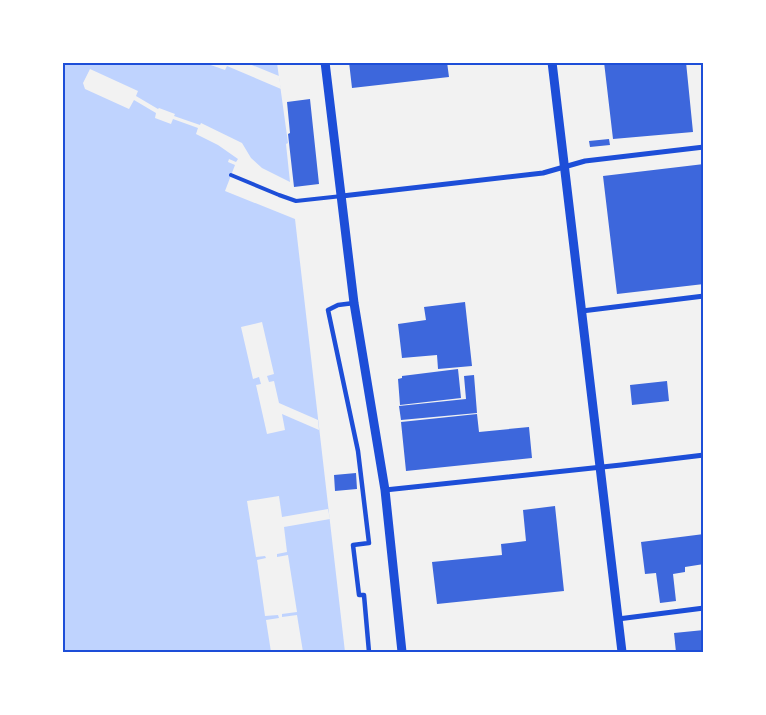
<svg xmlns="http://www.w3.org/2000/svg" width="766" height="715" viewBox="0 0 766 715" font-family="Roboto,sans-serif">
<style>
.water{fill:#bfd3fe}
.pier{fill:#f2f2f2}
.building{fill:#3d67dc}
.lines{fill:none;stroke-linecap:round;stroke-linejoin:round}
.service{stroke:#1d4ed8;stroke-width:4}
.pedestrian{stroke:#1d4ed8;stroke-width:4.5}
.minor{stroke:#1d4ed8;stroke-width:5}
.tertiary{stroke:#1d4ed8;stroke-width:9}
.neatline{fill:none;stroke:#1d4ed8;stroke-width:2}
</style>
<rect width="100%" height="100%" fill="#f2f2f2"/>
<path class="water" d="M 62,63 L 277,63 L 288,143 L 286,144 L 290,182 L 262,168 L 251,158 L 242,143 L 201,123 L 200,125 L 174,116 L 175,114 L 159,108 L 158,109 L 136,96 L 138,91 L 90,69 L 83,83 L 85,89 L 129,109 L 134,100 L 156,113 L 155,118 L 171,124 L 173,119 L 198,128 L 196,134 L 218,145 L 238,159 L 236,162 L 229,159 L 228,162 L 235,165 L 225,191 L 295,219 L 345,652 L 63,652 Z"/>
<path class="pier" d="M 205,63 L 247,63 L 279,76 L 281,89 L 227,66 L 225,70 Z
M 262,322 L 274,374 L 267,376 L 269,382 L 274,381 L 279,403 L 318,420 L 319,430 L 282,414 L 285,430 L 267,434 L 256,385 L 261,384 L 259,377 L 253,379 L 241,327 Z
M 279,496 L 282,517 L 328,509 L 330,519 L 284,527 L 287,552 L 277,554 L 277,557 L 288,555 L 297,612 L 282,614 L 282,617 L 297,615 L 303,652 L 271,652 L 266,620 L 279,618 L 278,615 L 265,616 L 257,560 L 266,558 L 265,556 L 256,557 L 247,501 Z"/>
<path class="building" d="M 349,62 L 447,62 L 449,77 L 352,88 Z
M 604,62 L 686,62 L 693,132 L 613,139 Z
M 310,99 L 319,184 L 294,187 L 288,134 L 290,133 L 287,102 Z
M 609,139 L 610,145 L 590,147 L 589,141 Z
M 704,164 L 704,284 L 617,294 L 603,176 Z
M 465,302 L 472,366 L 438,369 L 437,355 L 402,358 L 398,324 L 426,320 L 424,307 Z
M 458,369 L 461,398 L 400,405 L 398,379 L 402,378 L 402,376 Z
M 474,375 L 477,413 L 401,420 L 399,406 L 466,399 L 464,376 Z
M 667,381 L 669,401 L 632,405 L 630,385 Z
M 477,414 L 479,432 L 529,427 L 532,458 L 406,471 L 401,422 Z
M 356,473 L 357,489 L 335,491 L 334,475 Z
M 555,506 L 564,591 L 437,604 L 432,562 L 502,555 L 501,544 L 526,541 L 523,510 Z
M 704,534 L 704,564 L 685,567 L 685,572 L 673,574 L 676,601 L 660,603 L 656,573 L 645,574 L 641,542 Z
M 704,630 L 704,652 L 676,652 L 674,633 Z"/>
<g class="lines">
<path class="service" d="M 231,175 L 279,195 L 296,201 L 342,196"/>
<path class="pedestrian" d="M 354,303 L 338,305 L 328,310 L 358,451 L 369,543 L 353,545 L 359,595 L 364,595 L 369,652"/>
<path class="minor" d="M 342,196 L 543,173 L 585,161 L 704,147
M 582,311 L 704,296
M 385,490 L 621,465 L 704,455
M 618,619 L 704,608"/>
<path class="tertiary" d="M 325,62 L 354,303 L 385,490 L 402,652
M 552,62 L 622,652"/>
</g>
<rect width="766" height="715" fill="none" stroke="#ffffff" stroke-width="128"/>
<rect x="64" y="64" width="638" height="587" class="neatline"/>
</svg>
